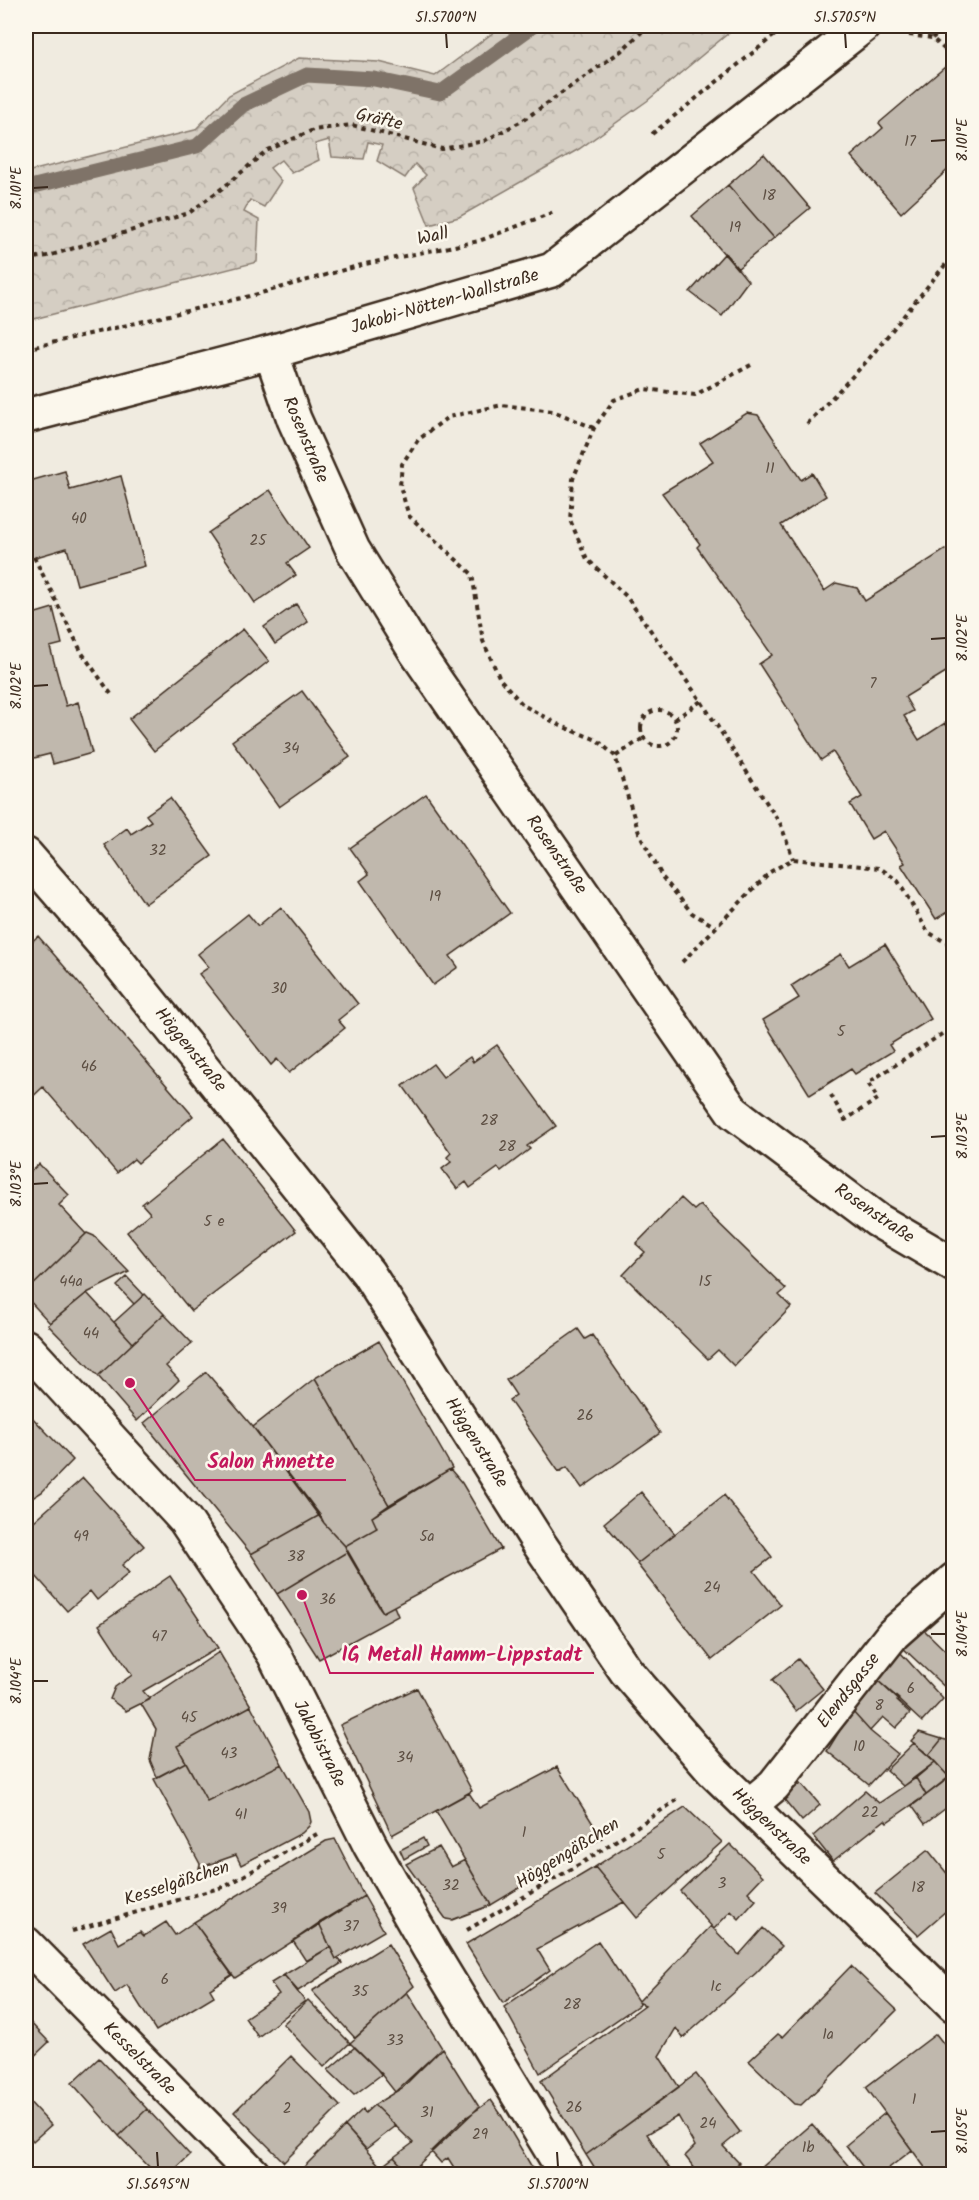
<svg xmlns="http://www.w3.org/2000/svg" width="979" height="2200" viewBox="0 0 979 2200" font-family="Kalam,sans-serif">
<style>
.forest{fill:url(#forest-crowns);stroke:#887c70;stroke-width:1.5}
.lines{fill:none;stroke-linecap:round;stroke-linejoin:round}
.stream{stroke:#7f7367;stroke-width:15}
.building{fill:#c0b8ad;stroke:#3b2a1e;stroke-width:1.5}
.street-casing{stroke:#3b2a1e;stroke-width:38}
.path{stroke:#3b2a1e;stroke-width:4;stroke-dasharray:4.5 4.5;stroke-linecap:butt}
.street{stroke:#fbf7ec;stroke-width:33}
.ticks{fill:none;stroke:#3b2a1e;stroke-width:2}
.labels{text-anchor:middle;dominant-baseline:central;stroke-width:5;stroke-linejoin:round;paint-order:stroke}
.number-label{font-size:15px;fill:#5c4e42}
.street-label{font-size:18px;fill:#3b2a1e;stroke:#fbf7ec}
.leader{fill:none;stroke:#c2185b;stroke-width:2}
.callout-dot{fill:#c2185b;stroke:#fbf7ec;stroke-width:2}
.callout-label{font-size:20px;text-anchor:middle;font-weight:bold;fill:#c2185b;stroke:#fbf7ec;stroke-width:5;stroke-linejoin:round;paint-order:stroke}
.neatline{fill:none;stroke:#3b2a1e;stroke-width:2}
.ticks-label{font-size:15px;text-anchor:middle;fill:#3b2a1e}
</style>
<defs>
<pattern id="forest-crowns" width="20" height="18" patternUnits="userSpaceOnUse" patternTransform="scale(1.5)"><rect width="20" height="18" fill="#d5cec3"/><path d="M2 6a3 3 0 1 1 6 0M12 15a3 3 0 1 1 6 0" fill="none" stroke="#b8b1a7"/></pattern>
</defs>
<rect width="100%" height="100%" fill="#f0ebe0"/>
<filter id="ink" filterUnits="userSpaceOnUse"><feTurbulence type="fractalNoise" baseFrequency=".0167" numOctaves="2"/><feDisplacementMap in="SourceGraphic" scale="12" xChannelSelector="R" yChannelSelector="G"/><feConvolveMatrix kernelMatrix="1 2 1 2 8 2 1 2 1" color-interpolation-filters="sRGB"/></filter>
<g filter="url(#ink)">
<path class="forest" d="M 502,26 L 737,26 L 647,101 L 579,149 L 459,217 L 429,225 L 414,188 L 426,175 L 415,164 L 405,178 L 377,161 L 382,145 L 368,142 L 364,159 L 332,157 L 329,140 L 315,144 L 319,160 L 292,173 L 281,160 L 270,168 L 281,181 L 264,207 L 250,200 L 244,212 L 259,220 L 257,262 L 26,321 L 26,172 L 195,130 L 229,95 L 299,58 L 379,62 L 435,76 Z"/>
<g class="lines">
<path class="stream" d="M 26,188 L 197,146 L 243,105 L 307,75 L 374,79 L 440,93 L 533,26"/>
</g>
<path class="building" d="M 937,26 L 954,26 L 954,44 L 942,31 Z
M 945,67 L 954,77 L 954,164 L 901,213 L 851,156 L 883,128 L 879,123 Z
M 764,154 L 810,208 L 774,238 L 728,185 Z
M 728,185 L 774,238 L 737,269 L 692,216 Z
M 725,253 L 748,281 L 722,316 L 690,292 Z
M 747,413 L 758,415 L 801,480 L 812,473 L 826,496 L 781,525 L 824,591 L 836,583 L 857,588 L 865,601 L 954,544 L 954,667 L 905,697 L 913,711 L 904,716 L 919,740 L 945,723 L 954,736 L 954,908 L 936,919 L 901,865 L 905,863 L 884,831 L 871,839 L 850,804 L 862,797 L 833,752 L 821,760 L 759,664 L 772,655 L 697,547 L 700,544 L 662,493 L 713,461 L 700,443 Z
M 65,471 L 70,490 L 121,476 L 145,566 L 77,585 L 67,548 L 26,560 L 26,482 Z
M 270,490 L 309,548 L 287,563 L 296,575 L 255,603 L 208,533 Z
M 296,604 L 308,622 L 275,644 L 264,627 Z
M 53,608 L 62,644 L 50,647 L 66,706 L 78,702 L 92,753 L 53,764 L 50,754 L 30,759 L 26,742 L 26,616 Z
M 243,629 L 269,661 L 154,751 L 129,719 Z
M 302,691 L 350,757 L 279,807 L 232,741 Z
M 426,794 L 510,913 L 450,956 L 458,967 L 433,985 L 360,881 L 369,874 L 350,848 Z
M 170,798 L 212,856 L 145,904 L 104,845 L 127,828 L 131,834 L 151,821 L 146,815 Z
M 281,907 L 358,1004 L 338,1020 L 345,1028 L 289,1073 L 277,1059 L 271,1065 L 199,974 L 209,967 L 198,954 L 248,914 L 258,926 Z
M 38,936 L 193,1116 L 138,1163 L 134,1159 L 117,1173 L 43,1087 L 27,1102 L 26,1100 L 26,947 Z
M 885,944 L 931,1019 L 889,1045 L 893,1051 L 855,1074 L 851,1069 L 810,1095 L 763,1020 L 799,998 L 791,986 L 841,954 L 849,966 Z
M 497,1045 L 556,1126 L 527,1146 L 530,1149 L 501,1171 L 498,1168 L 470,1188 L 466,1182 L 457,1189 L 442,1169 L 451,1162 L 447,1157 L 451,1153 L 403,1086 L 433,1064 L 443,1077 L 461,1063 L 470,1057 L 473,1062 Z
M 223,1139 L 296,1231 L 191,1311 L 127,1232 L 150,1213 L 142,1204 Z
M 39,1164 L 69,1195 L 59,1205 L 86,1234 L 26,1292 L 26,1169 L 29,1173 Z
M 681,1198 L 694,1210 L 700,1205 L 786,1289 L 779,1295 L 791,1307 L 734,1366 L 718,1350 L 708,1359 L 623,1275 L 645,1252 L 636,1244 Z
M 87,1233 L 94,1236 L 129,1272 L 87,1293 L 50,1323 L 26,1297 L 26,1292 Z
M 127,1277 L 144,1295 L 134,1304 L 117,1286 Z
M 87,1293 L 133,1343 L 98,1376 L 48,1325 Z
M 145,1294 L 164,1314 L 133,1343 L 114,1322 Z
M 164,1314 L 192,1343 L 166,1366 L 179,1380 L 137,1421 L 98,1376 Z
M 578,1329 L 585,1339 L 592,1335 L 660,1433 L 582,1488 L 567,1467 L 559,1472 L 509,1400 L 516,1395 L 506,1380 Z
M 379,1341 L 452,1468 L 389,1505 L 315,1378 Z
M 206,1372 L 253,1427 L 320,1515 L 251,1554 L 144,1423 Z
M 315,1378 L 389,1505 L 372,1517 L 377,1528 L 345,1546 L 324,1523 L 253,1427 Z
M 27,1412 L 73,1460 L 42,1492 L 26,1502 Z
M 450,1469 L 462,1483 L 501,1549 L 383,1612 L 345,1546 L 377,1528 L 372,1517 Z
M 83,1478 L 144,1546 L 122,1565 L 129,1573 L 97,1600 L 90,1591 L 67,1611 L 35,1575 L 26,1583 L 26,1528 Z
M 641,1492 L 675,1534 L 638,1563 L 604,1523 Z
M 724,1495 L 772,1557 L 754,1571 L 781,1605 L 712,1660 L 637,1564 Z
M 320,1515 L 324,1523 L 345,1546 L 347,1552 L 277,1594 L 251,1554 Z
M 347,1552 L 380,1608 L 383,1612 L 394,1606 L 398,1616 L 319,1659 L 277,1594 Z
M 170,1576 L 218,1648 L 143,1691 L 150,1699 L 126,1711 L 110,1699 L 115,1687 L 132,1675 L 99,1625 Z
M 922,1628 L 954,1659 L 954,1688 L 950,1692 L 903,1648 Z
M 219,1652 L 251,1706 L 177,1746 L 186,1762 L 157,1777 L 150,1760 L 156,1729 L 141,1704 Z
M 900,1652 L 943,1699 L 922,1722 L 877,1680 Z
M 798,1659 L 823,1689 L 796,1711 L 772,1680 Z
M 876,1679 L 899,1699 L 897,1701 L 910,1713 L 896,1728 L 883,1717 L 870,1731 L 852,1711 Z
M 417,1688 L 472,1791 L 392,1835 L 340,1725 Z
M 251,1706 L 282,1764 L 207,1801 L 177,1746 Z
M 852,1711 L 870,1731 L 898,1754 L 869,1785 L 827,1751 Z
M 919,1732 L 942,1739 L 929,1755 L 911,1741 Z
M 942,1739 L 954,1742 L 954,1774 L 949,1777 L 929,1755 Z
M 914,1743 L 935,1762 L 903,1786 L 886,1770 Z
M 186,1762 L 207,1801 L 282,1764 L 309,1812 L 311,1822 L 309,1826 L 302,1833 L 241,1865 L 236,1855 L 199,1868 L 200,1864 L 154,1779 Z
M 935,1762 L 949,1777 L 926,1795 L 916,1778 Z
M 557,1767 L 602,1838 L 491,1905 L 436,1811 L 469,1793 L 479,1808 Z
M 916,1778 L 926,1795 L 887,1822 L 885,1820 L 833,1861 L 813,1836 L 865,1791 L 879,1803 Z
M 949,1778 L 954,1784 L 954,1802 L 925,1824 L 912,1806 Z
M 801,1783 L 820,1805 L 802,1821 L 783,1798 Z
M 685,1807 L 722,1842 L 637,1918 L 595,1867 Z
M 423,1838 L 427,1846 L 404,1859 L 400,1850 Z
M 335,1839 L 364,1896 L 235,1978 L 194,1922 L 326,1841 Z
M 730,1844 L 763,1876 L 748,1892 L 756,1900 L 739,1919 L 731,1911 L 714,1929 L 680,1891 Z
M 439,1847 L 451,1867 L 465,1860 L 491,1905 L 452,1920 L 446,1919 L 406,1864 Z
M 928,1850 L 954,1882 L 954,1904 L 918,1935 L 875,1893 Z
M 595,1867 L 624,1902 L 537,1949 L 550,1970 L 503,2003 L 466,1944 Z
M 364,1896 L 384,1931 L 336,1959 L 319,1923 Z
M 166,1922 L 175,1935 L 194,1922 L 232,1975 L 210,1989 L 214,1996 L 156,2031 L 127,1985 L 115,1993 L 83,1944 L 111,1928 L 119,1944 L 140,1932 L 144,1936 Z
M 319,1923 L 330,1947 L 306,1961 L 293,1941 Z
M 711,1926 L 739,1955 L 763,1928 L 782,1946 L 756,1973 L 683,2038 L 676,2028 L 659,2056 L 679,2087 L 586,2155 L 541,2081 L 645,2005 L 638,2002 Z
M 598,1941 L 640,2004 L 540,2073 L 504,2007 Z
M 388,1944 L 414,1986 L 355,2038 L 312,1991 Z
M 330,1947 L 336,1959 L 338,1958 L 342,1963 L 298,1991 L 284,1975 Z
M 851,1966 L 897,2010 L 825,2082 L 801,2105 L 794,2104 L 749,2061 L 778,2034 L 782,2037 Z
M 284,1975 L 305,2001 L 258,2037 L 245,2018 L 279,1994 L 271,1983 Z
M 407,1992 L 442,2048 L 395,2092 L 377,2069 L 350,2043 Z
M 308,2000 L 350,2043 L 324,2067 L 283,2024 Z
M 26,2018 L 49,2042 L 26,2064 Z
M 936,2034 L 954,2057 L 954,2174 L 935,2174 L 932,2170 L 929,2173 L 866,2087 Z
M 355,2047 L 382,2074 L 354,2095 L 328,2070 Z
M 442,2048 L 479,2107 L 409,2174 L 394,2157 L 413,2143 L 374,2105 L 402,2088 Z
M 291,2056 L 340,2106 L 284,2162 L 234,2112 Z
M 99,2058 L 147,2109 L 119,2136 L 72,2083 Z
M 696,2074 L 740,2132 L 723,2146 L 739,2163 L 727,2174 L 699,2174 L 685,2156 L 695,2146 L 678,2116 L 647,2134 L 673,2174 L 598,2174 L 586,2155 Z
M 26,2098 L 51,2125 L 33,2141 L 26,2133 Z
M 491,2100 L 500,2113 L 536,2174 L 458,2174 L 448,2158 L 441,2163 L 434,2155 L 431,2151 L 464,2119 Z
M 374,2105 L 396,2126 L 366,2149 L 345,2126 L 363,2109 L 365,2113 Z
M 147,2109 L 190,2155 L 170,2174 L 156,2174 L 119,2136 Z
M 885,2113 L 912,2150 L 881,2174 L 868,2174 L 846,2145 Z
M 812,2124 L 853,2171 L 848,2174 L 754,2174 Z
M 345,2126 L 381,2167 L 394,2157 L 409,2174 L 297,2174 Z"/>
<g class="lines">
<defs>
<path id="street" d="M 271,352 L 294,419 L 353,550 L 416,652 L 733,1112 L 877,1220 L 954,1265
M 26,416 L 271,352 L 552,270 L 863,26
M 26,855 L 107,948 L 368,1273 L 540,1545 L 626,1671 L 713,1771 L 954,2005
M 26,1347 L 185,1520 L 274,1654 L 370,1845 L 430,1950 L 566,2174
M 749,1806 L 774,1785 L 893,1634 L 954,1580
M 26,1944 L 253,2174"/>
</defs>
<use href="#street" class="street-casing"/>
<path class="path" d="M 909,35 L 932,38 L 954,58
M 932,38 L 942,31
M 652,134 L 786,26
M 26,241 L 37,257
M 26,259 L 48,256 L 189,213 L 229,183 L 266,151 L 313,130 L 352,125 L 442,149 L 484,141 L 522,121 L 621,51 L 648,26
M 26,349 L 254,295 L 365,264 L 479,241 L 554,212
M 751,365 L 695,395 L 644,389 L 614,400 L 594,428 L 573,479 L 570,520 L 587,559 L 626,596 L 701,701 L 781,825 L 793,859
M 807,424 L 867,361 L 954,254
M 594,428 L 553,411 L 502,405 L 448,417 L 418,440 L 402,464 L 400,486 L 409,516 L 472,574 L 483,641 L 500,679 L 523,705 L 561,726 L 597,740 L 615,756 L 639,833 L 663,878 L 692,913 L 716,927
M 34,557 L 82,653 L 111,694
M641 728a18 18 0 1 1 36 0a18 18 0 1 1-36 0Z
M 675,719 L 701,701
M 616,756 L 642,739
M 682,962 L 770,872 L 793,859 L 880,868 L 898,881 L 928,932 L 954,947
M 831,1095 L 845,1120 L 878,1099 L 868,1083 L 948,1030 L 954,1014
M 467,1930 L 585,1861 L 680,1798
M 72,1931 L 226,1886 L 317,1834"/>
<use href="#street" class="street"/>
</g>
</g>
<path class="ticks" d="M 446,33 L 447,48M 845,33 L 846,48M 931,141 L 946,140M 33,188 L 48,187M 931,639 L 946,638M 33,686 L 48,685M 931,1137 L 946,1136M 33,1184 L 48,1183M 931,1634 L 946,1634M 33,1681 L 48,1681M 931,2132 L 946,2131M 157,2152 L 158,2167M 557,2152 L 558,2167"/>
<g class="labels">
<g class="number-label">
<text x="910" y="142">17</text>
<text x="769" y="196">18</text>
<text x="735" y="228">19</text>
<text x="770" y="469">11</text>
<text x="79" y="519">40</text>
<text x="258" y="541">25</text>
<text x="873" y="684">7</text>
<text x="291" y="749">34</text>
<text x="158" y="851">32</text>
<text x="435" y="897">19</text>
<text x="279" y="989">30</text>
<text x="841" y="1032">5</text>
<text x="89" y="1067">46</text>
<text x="489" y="1121">28</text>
<text x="507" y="1147">28</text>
<text x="214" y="1222">5 e</text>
<text x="71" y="1282">44a</text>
<text x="705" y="1282">15</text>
<text x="91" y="1334">44</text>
<text x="585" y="1416">26</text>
<text x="81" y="1537">49</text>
<text x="427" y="1537">5a</text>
<text x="296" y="1557">38</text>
<text x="712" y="1588">24</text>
<text x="328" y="1600">36</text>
<text x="159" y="1637">47</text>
<text x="911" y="1689">6</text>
<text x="879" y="1706">8</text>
<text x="189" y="1718">45</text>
<text x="859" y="1747">10</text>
<text x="229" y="1754">43</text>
<text x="405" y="1758">34</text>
<text x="870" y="1813">22</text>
<text x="241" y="1815">41</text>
<text x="524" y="1833">1</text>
<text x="661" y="1855">5</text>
<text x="722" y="1884">3</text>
<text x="451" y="1886">32</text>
<text x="918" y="1888">18</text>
<text x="279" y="1909">39</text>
<text x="351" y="1927">37</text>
<text x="165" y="1980">6</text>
<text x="716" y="1987">1c</text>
<text x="360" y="1992">35</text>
<text x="572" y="2005">28</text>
<text x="828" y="2035">1a</text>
<text x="395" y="2041">33</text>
<text x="914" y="2100">1</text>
<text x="574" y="2108">26</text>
<text x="287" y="2109">2</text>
<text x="427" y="2113">31</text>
<text x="708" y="2124">24</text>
<text x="480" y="2135">29</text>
<text x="808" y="2148">1b</text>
</g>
<g class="street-label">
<text transform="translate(379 120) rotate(13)">Gräfte</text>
<text transform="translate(433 237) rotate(-12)">Wall</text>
<text transform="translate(445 302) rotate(-16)">Jakobi-Nötten-Wallstraße</text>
<text transform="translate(305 440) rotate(67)">Rosenstraße</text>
<text transform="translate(556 855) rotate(55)">Rosenstraße</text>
<text transform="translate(190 1050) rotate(51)">Höggenstraße</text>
<text transform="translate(874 1214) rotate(34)">Rosenstraße</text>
<text transform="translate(476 1443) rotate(58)">Höggenstraße</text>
<text transform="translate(849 1691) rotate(-52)">Elendsgasse</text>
<text transform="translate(319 1744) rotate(63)">Jakobistraße</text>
<text transform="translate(771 1827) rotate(44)">Höggenstraße</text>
<text transform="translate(568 1854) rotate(-32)">Höggengäßchen</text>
<text transform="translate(177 1884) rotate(-18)">Kesselgäßchen</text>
<text transform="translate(139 2059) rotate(45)">Kesselstraße</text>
</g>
</g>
<path class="leader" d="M130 1383L195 1480H346M302 1595L330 1673H594"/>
<g class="callout-dot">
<circle cx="130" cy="1383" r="6"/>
<circle cx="302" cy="1595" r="6"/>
</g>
<g class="callout-label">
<text x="271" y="1468">Salon Annette</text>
<text x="462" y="1661">IG Metall Hamm-Lippstadt</text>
</g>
<rect width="979" height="2200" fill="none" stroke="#fbf7ec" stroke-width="66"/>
<rect x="33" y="33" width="913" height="2134" class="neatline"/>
<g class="ticks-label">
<text x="446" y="22">51.5700°N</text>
<text x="845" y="22">51.5705°N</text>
<text transform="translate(962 140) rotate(-90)" y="5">8.101°E</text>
<text transform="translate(16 188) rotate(-90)" y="5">8.101°E</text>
<text transform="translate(962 638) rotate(-90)" y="5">8.102°E</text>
<text transform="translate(16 686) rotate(-90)" y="5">8.102°E</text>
<text transform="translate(962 1136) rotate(-90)" y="5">8.103°E</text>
<text transform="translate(16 1184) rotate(-90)" y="5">8.103°E</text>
<text transform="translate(962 1634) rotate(-90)" y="5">8.104°E</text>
<text transform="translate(16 1681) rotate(-90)" y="5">8.104°E</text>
<text transform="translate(962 2131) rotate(-90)" y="5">8.105°E</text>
<text x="158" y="2189">51.5695°N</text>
<text x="558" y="2189">51.5700°N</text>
</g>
</svg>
